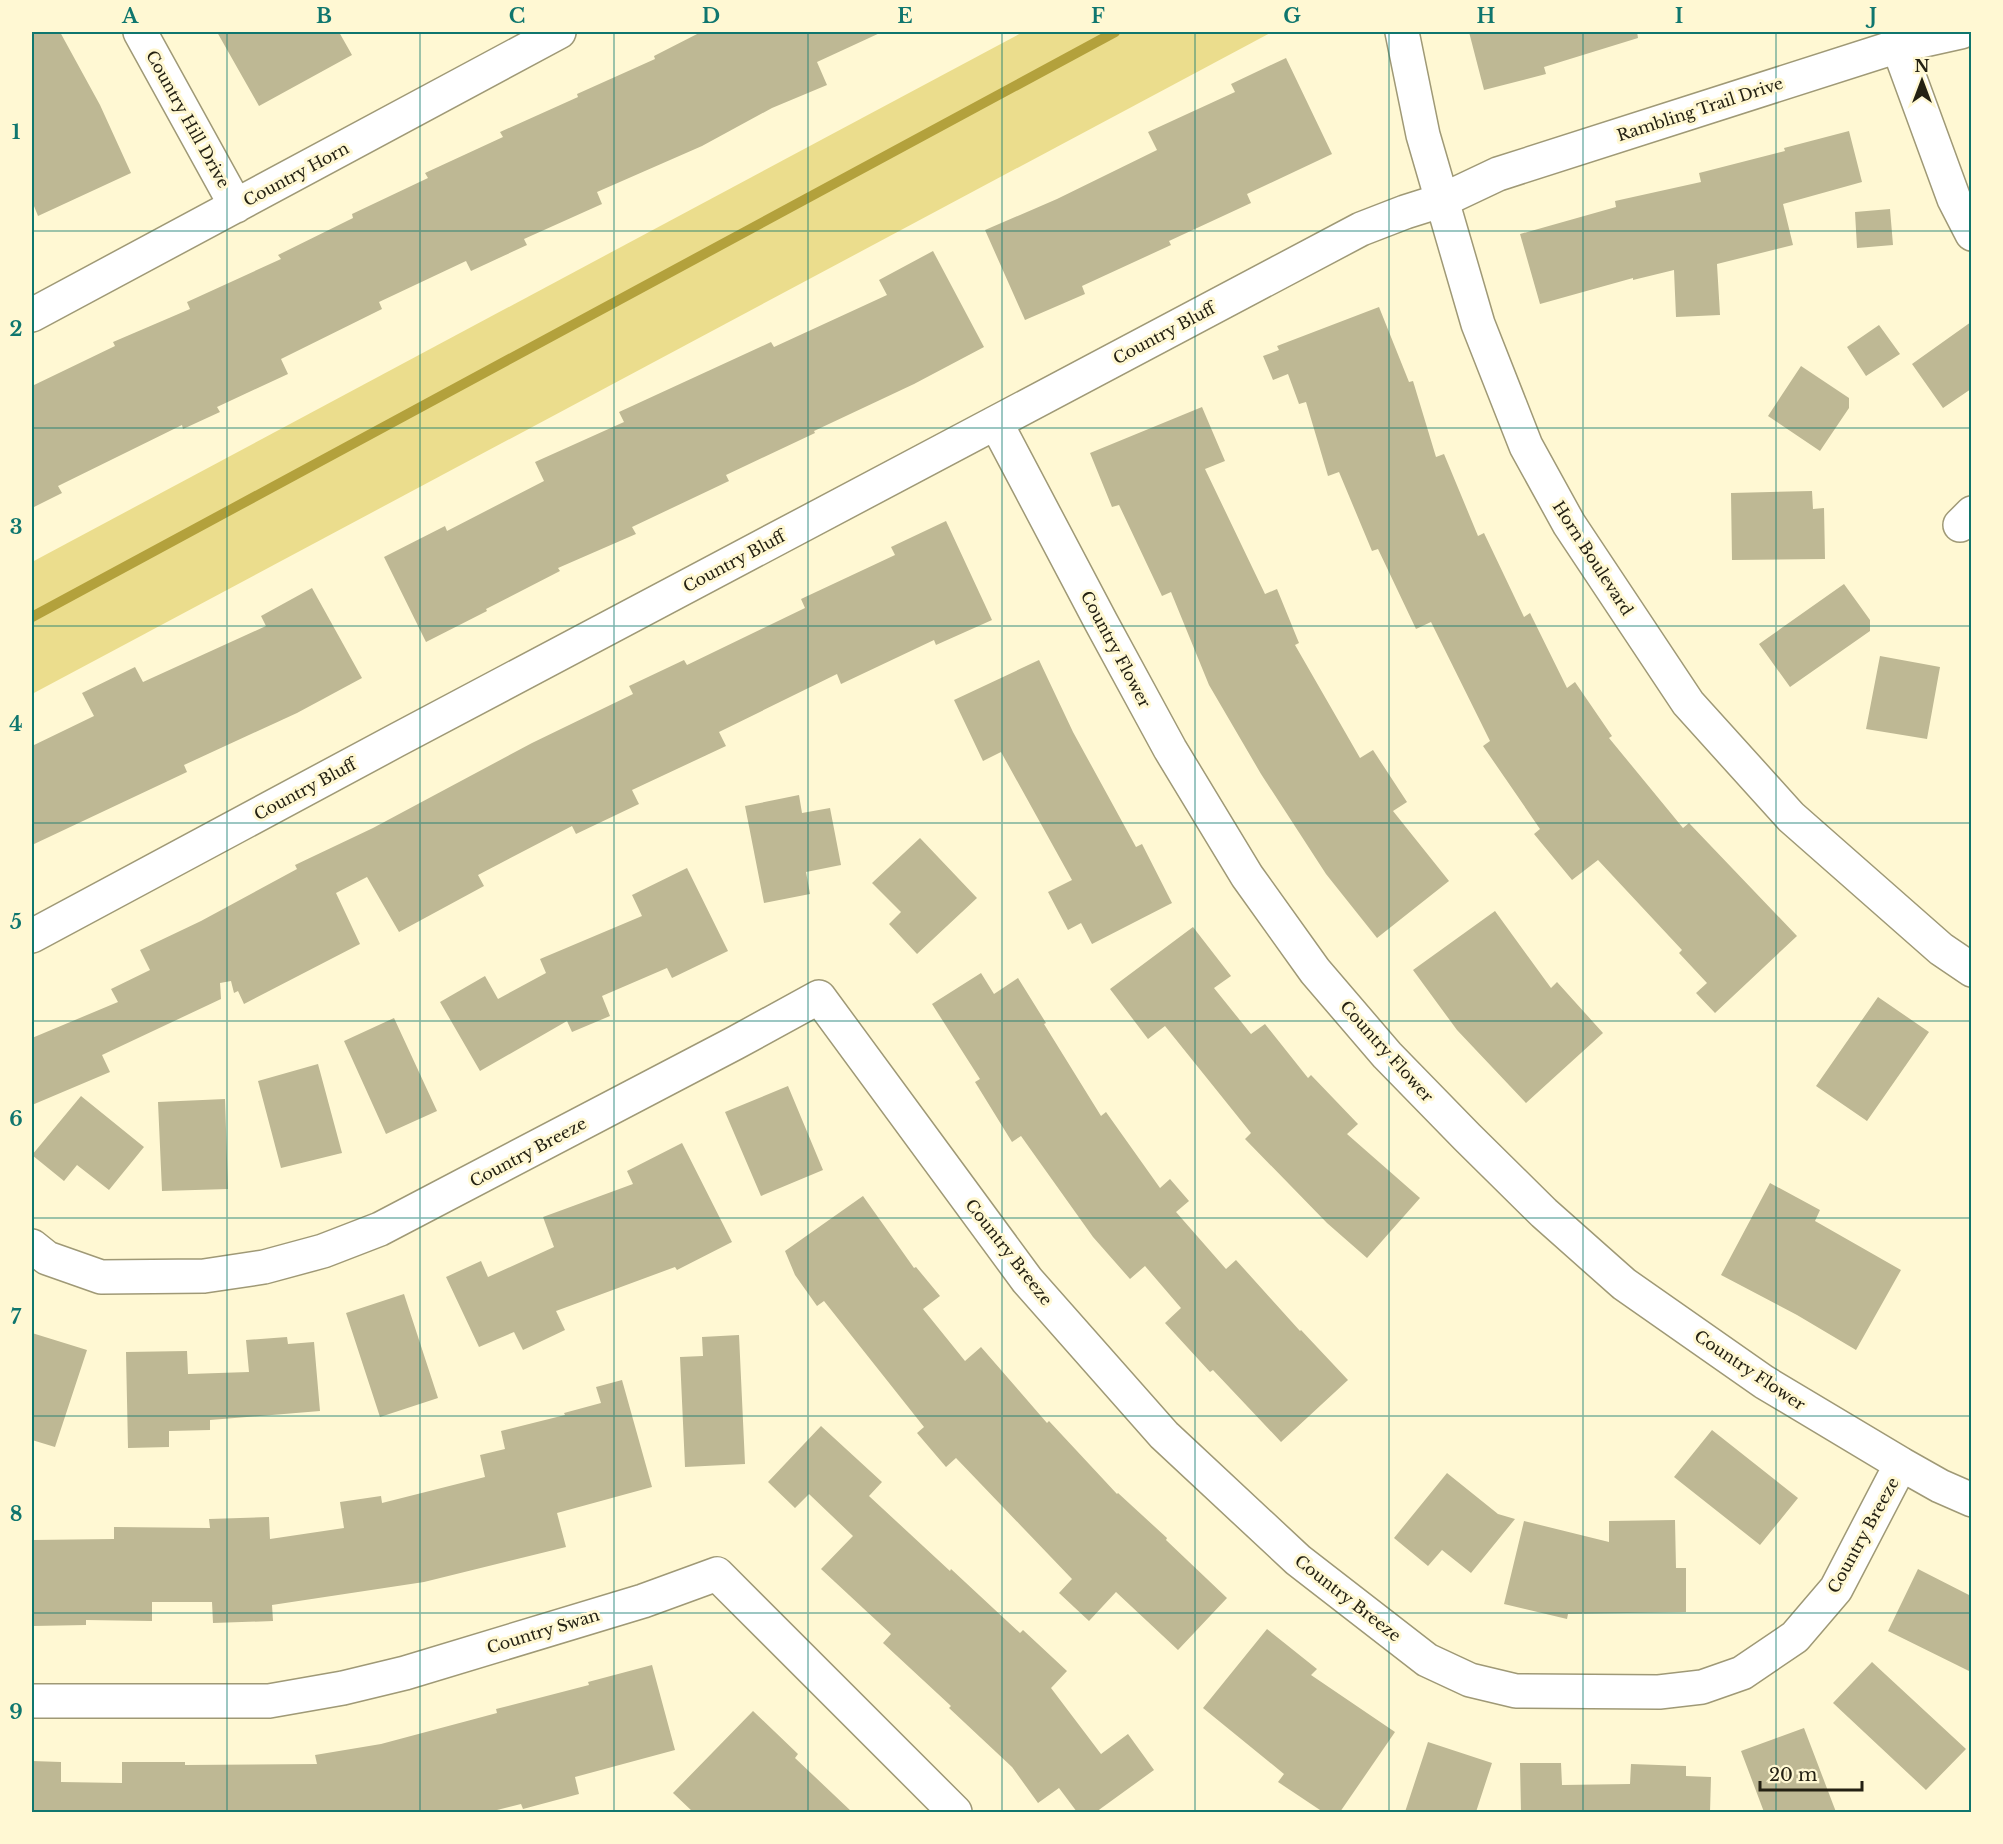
<svg xmlns="http://www.w3.org/2000/svg" width="2003" height="1844" viewBox="0 0 2003 1844" font-family="'Libre Baskerville',serif">
<style>
.green{fill:#ebdd8d}
.lines{fill:none;stroke-linecap:round;stroke-linejoin:round}
.stream{stroke:#b3a13c;stroke-width:10}
.building{fill:#beb894}
.minor-casing{stroke:#9f9976;stroke-width:36}
.minor{stroke:#fff;stroke-width:33}
.grid{fill:none;stroke:#0f766e;stroke-width:1.5;stroke-opacity:0.55}
.labels{text-anchor:middle;dominant-baseline:central;stroke-width:6;stroke-linejoin:round;paint-order:stroke}
.street-label{font-size:16px;fill:#242113;stroke:#fff8d3}
.neatline{fill:none;stroke:#0f766e;stroke-width:2}
.grid-label{font-size:20px;text-anchor:middle;font-weight:bold;fill:#0f766e}
</style>
<rect width="100%" height="100%" fill="#fff8d3"/>
<path class="green" d="M 1023,32 L 1272,32 L 32,694 L 32,562 Z"/>
<g class="lines">
<path class="stream" d="M 32,617 L 1115,32"/>
</g>
<path class="building" d="M 32,32 L 60,32 L 100,105 L 131,173 L 38,216 L 32,201 Z
M 217,32 L 339,32 L 352,55 L 259,106 Z
M 701,32 L 882,32 L 817,62 L 827,85 L 772,108 L 702,146 L 597,192 L 602,204 L 524,239 L 527,245 L 471,271 L 466,261 L 379,302 L 382,309 L 281,359 L 288,374 L 217,407 L 220,412 L 183,429 L 182,425 L 58,486 L 62,493 L 32,508 L 32,386 L 115,346 L 113,342 L 190,309 L 187,302 L 281,259 L 278,255 L 353,218 L 352,214 L 428,178 L 425,173 L 503,137 L 500,132 L 578,97 L 577,94 L 655,59 L 654,56 Z
M 1469,32 L 1637,32 L 1638,38 L 1544,67 L 1546,74 L 1484,90 Z
M 1286,58 L 1332,154 L 1247,194 L 1251,203 L 1169,241 L 1171,245 L 1082,286 L 1085,294 L 1025,320 L 985,230 L 1057,199 L 1157,150 L 1148,132 L 1235,92 L 1231,84 Z
M 1849,131 L 1862,182 L 1783,204 L 1793,245 L 1717,264 L 1720,315 L 1676,317 L 1674,270 L 1633,280 L 1633,278 L 1540,304 L 1520,234 L 1616,207 L 1615,201 L 1701,182 L 1699,173 L 1785,151 L 1784,148 Z
M 1890,209 L 1893,245 L 1857,248 L 1855,212 Z
M 933,251 L 984,347 L 914,384 L 814,431 L 815,433 L 726,475 L 729,481 L 632,527 L 636,534 L 558,568 L 560,571 L 486,609 L 487,611 L 426,642 L 384,557 L 445,526 L 447,531 L 544,481 L 535,462 L 624,422 L 619,412 L 771,342 L 774,347 L 887,295 L 879,280 Z
M 1379,307 L 1409,382 L 1413,381 L 1436,457 L 1444,454 L 1478,536 L 1484,533 L 1524,617 L 1530,613 L 1567,688 L 1575,682 L 1612,736 L 1609,738 L 1683,828 L 1689,823 L 1797,936 L 1715,1013 L 1696,993 L 1707,983 L 1679,953 L 1682,950 L 1598,860 L 1572,880 L 1534,834 L 1540,829 L 1483,746 L 1490,741 L 1431,622 L 1416,629 L 1378,549 L 1372,551 L 1339,472 L 1328,476 L 1306,402 L 1299,404 L 1288,374 L 1273,380 L 1263,356 L 1279,350 L 1277,346 Z
M 1971,322 L 1971,389 L 1943,408 L 1912,364 Z
M 1879,325 L 1900,354 L 1866,376 L 1847,347 Z
M 1801,366 L 1849,398 L 1849,408 L 1820,451 L 1768,416 Z
M 1202,407 L 1225,461 L 1205,469 L 1265,594 L 1277,589 L 1299,643 L 1295,645 L 1360,758 L 1373,750 L 1407,802 L 1393,811 L 1449,881 L 1377,938 L 1326,874 L 1261,774 L 1209,685 L 1171,592 L 1162,596 L 1119,505 L 1112,507 L 1090,453 Z
M 1812,491 L 1813,509 L 1824,508 L 1825,559 L 1732,560 L 1731,493 Z
M 946,521 L 992,620 L 936,645 L 934,640 L 841,684 L 837,674 L 719,732 L 726,746 L 632,790 L 639,804 L 576,834 L 572,826 L 478,875 L 484,886 L 399,932 L 367,877 L 336,893 L 360,944 L 244,1004 L 238,991 L 234,993 L 231,981 L 220,983 L 221,999 L 102,1055 L 110,1072 L 32,1105 L 32,1038 L 118,1002 L 111,989 L 150,970 L 140,950 L 201,921 L 297,869 L 295,865 L 373,828 L 532,743 L 633,694 L 629,686 L 684,660 L 687,665 L 805,608 L 801,599 L 895,555 L 891,547 Z
M 1844,584 L 1870,620 L 1870,631 L 1790,687 L 1759,644 Z
M 312,588 L 362,678 L 297,713 L 184,765 L 187,772 L 32,845 L 32,746 L 94,716 L 82,693 L 135,667 L 143,682 L 266,626 L 261,616 Z
M 1880,656 L 1940,667 L 1927,739 L 1866,729 Z
M 1039,660 L 1073,732 L 1136,847 L 1142,844 L 1172,903 L 1092,944 L 1081,923 L 1068,930 L 1048,892 L 1072,880 L 1001,752 L 983,761 L 954,700 Z
M 799,795 L 802,813 L 830,808 L 841,865 L 806,872 L 810,894 L 764,903 L 745,806 Z
M 920,838 L 977,898 L 917,954 L 889,924 L 901,912 L 872,883 Z
M 687,868 L 728,951 L 672,978 L 667,968 L 602,996 L 610,1016 L 572,1032 L 567,1021 L 480,1071 L 440,1002 L 485,976 L 498,999 L 546,973 L 540,959 L 642,916 L 632,895 Z
M 1495,911 L 1551,988 L 1557,982 L 1603,1033 L 1526,1103 L 1457,1030 L 1413,970 Z
M 1193,927 L 1231,976 L 1214,988 L 1251,1034 L 1265,1024 L 1308,1078 L 1311,1075 L 1358,1124 L 1347,1134 L 1420,1198 L 1367,1258 L 1327,1223 L 1245,1139 L 1251,1133 L 1165,1026 L 1148,1039 L 1110,989 Z
M 981,973 L 994,994 L 1018,978 L 1046,1023 L 1044,1024 L 1101,1116 L 1106,1112 L 1160,1188 L 1170,1179 L 1189,1201 L 1176,1212 L 1226,1269 L 1236,1260 L 1300,1331 L 1301,1330 L 1348,1380 L 1281,1442 L 1213,1370 L 1210,1372 L 1165,1323 L 1181,1308 L 1145,1266 L 1130,1279 L 1093,1237 L 1021,1136 L 1012,1142 L 975,1082 L 980,1079 L 932,1004 Z
M 1878,997 L 1929,1032 L 1867,1121 L 1816,1086 Z
M 394,1018 L 437,1111 L 386,1134 L 344,1041 Z
M 318,1064 L 342,1153 L 281,1168 L 258,1081 Z
M 788,1086 L 823,1170 L 761,1196 L 725,1112 Z
M 81,1096 L 144,1147 L 109,1190 L 77,1165 L 64,1181 L 32,1155 Z
M 225,1099 L 228,1189 L 162,1191 L 158,1102 Z
M 682,1143 L 732,1242 L 677,1270 L 675,1267 L 556,1311 L 565,1330 L 523,1350 L 514,1332 L 479,1347 L 446,1277 L 481,1261 L 488,1277 L 554,1247 L 543,1217 L 633,1184 L 627,1171 Z
M 1770,1183 L 1820,1210 L 1815,1221 L 1901,1270 L 1856,1350 L 1797,1315 L 1721,1275 Z
M 863,1196 L 914,1268 L 916,1267 L 940,1296 L 923,1309 L 965,1361 L 981,1347 L 1047,1423 L 1049,1421 L 1117,1494 L 1118,1493 L 1167,1538 L 1166,1540 L 1227,1598 L 1178,1650 L 1116,1592 L 1089,1621 L 1059,1593 L 1072,1579 L 956,1458 L 946,1467 L 917,1433 L 924,1427 L 824,1301 L 817,1306 L 795,1275 L 785,1251 Z
M 404,1294 L 438,1398 L 380,1417 L 346,1313 Z
M 32,1333 L 87,1350 L 55,1447 L 32,1440 Z
M 739,1335 L 745,1464 L 685,1467 L 680,1357 L 703,1356 L 702,1337 Z
M 287,1337 L 288,1344 L 314,1342 L 320,1411 L 210,1420 L 210,1430 L 169,1431 L 169,1447 L 128,1448 L 126,1352 L 187,1351 L 188,1374 L 249,1372 L 246,1340 Z
M 622,1380 L 652,1487 L 557,1513 L 566,1547 L 424,1582 L 272,1605 L 273,1621 L 213,1623 L 212,1602 L 152,1602 L 152,1621 L 86,1620 L 86,1625 L 32,1626 L 32,1540 L 114,1539 L 114,1527 L 210,1528 L 209,1519 L 269,1517 L 270,1539 L 344,1528 L 340,1502 L 381,1496 L 382,1503 L 485,1477 L 480,1455 L 505,1449 L 501,1431 L 565,1415 L 564,1413 L 601,1403 L 596,1387 Z
M 821,1426 L 882,1482 L 869,1496 L 950,1571 L 951,1569 L 1020,1633 L 1023,1630 L 1067,1671 L 1051,1688 L 1101,1754 L 1128,1734 L 1154,1770 L 1096,1812 L 1077,1812 L 1059,1788 L 1038,1803 L 1012,1767 L 949,1708 L 951,1706 L 883,1643 L 891,1634 L 821,1569 L 853,1536 L 809,1494 L 795,1508 L 768,1482 Z
M 1712,1430 L 1798,1498 L 1760,1545 L 1674,1477 Z
M 1447,1473 L 1498,1514 L 1515,1519 L 1471,1573 L 1442,1550 L 1428,1566 L 1394,1538 Z
M 1675,1520 L 1676,1568 L 1686,1568 L 1686,1612 L 1568,1614 L 1567,1619 L 1504,1604 L 1524,1521 L 1609,1542 L 1609,1521 Z
M 1918,1569 L 1971,1596 L 1971,1672 L 1888,1631 Z
M 1267,1629 L 1317,1669 L 1311,1675 L 1395,1732 L 1340,1812 L 1323,1812 L 1278,1782 L 1284,1774 L 1203,1708 Z
M 1872,1662 L 1966,1749 L 1926,1790 L 1833,1703 Z
M 652,1665 L 675,1750 L 575,1777 L 579,1794 L 523,1809 L 521,1804 L 489,1812 L 32,1812 L 32,1761 L 61,1762 L 61,1782 L 122,1783 L 122,1762 L 185,1762 L 185,1765 L 317,1764 L 315,1755 L 381,1744 L 497,1713 L 496,1709 L 589,1685 L 588,1682 Z
M 753,1711 L 798,1754 L 795,1758 L 852,1812 L 693,1812 L 673,1793 Z
M 1804,1728 L 1836,1812 L 1764,1812 L 1741,1751 Z
M 1428,1742 L 1492,1763 L 1476,1812 L 1405,1812 Z
M 1520,1763 L 1561,1763 L 1562,1785 L 1630,1784 L 1631,1764 L 1686,1766 L 1686,1776 L 1711,1777 L 1710,1812 L 1521,1812 Z"/>
<g class="lines">
<defs>
<path id="minor" d="M 140,32 L 236,206
M 1402,32 L 1423,135 L 1478,324 L 1526,446 L 1569,524 L 1688,703 L 1791,817 L 1941,949 L 1972,970
M 1898,46 L 1954,199 L 1972,234
M 32,315 L 559,32
M 996,423 L 1101,622 L 1170,749 L 1247,876 L 1315,971 L 1387,1055 L 1467,1137 L 1544,1213 L 1624,1284 L 1764,1382 L 1901,1464 L 1940,1486 L 1972,1500
M 1960,525 L 1972,513
M 32,936 L 395,741 L 1361,229 L 1405,212 L 1443,200 L 1498,174 L 1898,46 L 1961,32
M 32,1246 L 47,1258 L 101,1277 L 204,1276 L 264,1267 L 323,1251 L 380,1229 L 735,1043 L 819,997 L 1027,1280 L 1164,1435 L 1298,1560 L 1427,1660 L 1470,1680 L 1516,1691 L 1659,1692 L 1702,1687 L 1742,1673 L 1795,1637 L 1836,1589 L 1901,1464
M 32,1701 L 269,1701 L 343,1688 L 405,1673 L 643,1601 L 717,1574 L 955,1812"/>
</defs>
<use href="#minor" class="minor-casing"/>
<use href="#minor" class="minor"/>
</g>
<path class="grid" d="M 227,32 L 227,1812M 420,32 L 420,1812M 614,32 L 614,1812M 808,32 L 808,1812M 1002,32 L 1002,1812M 1195,32 L 1195,1812M 1389,32 L 1389,1812M 1583,32 L 1583,1812M 1776,32 L 1776,1812M 32,231 L 1972,231M 32,428 L 1972,428M 32,626 L 1972,626M 32,823 L 1972,823M 32,1021 L 1972,1021M 32,1218 L 1972,1218M 32,1416 L 1972,1416M 32,1613 L 1972,1613"/>
<g class="labels">
<g class="street-label">
<text transform="translate(1700 109) rotate(-18)">Rambling Trail Drive</text>
<text transform="translate(188 119) rotate(61)">Country Hill Drive</text>
<text transform="translate(296 174) rotate(-28)">Country Horn</text>
<text transform="translate(1164 333) rotate(-28)">Country Bluff</text>
<text transform="translate(1593 558) rotate(57)">Horn Boulevard</text>
<text transform="translate(734 561) rotate(-28)">Country Bluff</text>
<text transform="translate(1116 649) rotate(62)">Country Flower</text>
<text transform="translate(305 789) rotate(-28)">Country Bluff</text>
<text transform="translate(1387 1051) rotate(48)">Country Flower</text>
<text transform="translate(528 1152) rotate(-28)">Country Breeze</text>
<text transform="translate(1009 1252) rotate(52)">Country Breeze</text>
<text transform="translate(1750 1370) rotate(34)">Country Flower</text>
<text transform="translate(1863 1535) rotate(-61)">Country Breeze</text>
<text transform="translate(1348 1598) rotate(38)">Country Breeze</text>
<text transform="translate(543 1631) rotate(-17)">Country Swan</text>
</g>
</g>
<rect width="2003" height="1844" fill="none" stroke="#fff8d3" stroke-width="66"/>
<g transform="translate(1922 81)" stroke="#fff8d3" stroke-width="4.5" paint-order="stroke">
<path d="M0-4.5L10 22L0 15L-10 22Z" fill="#242113"/>
<text y="-9" font-size="16" font-weight="bold" text-anchor="middle" fill="#242113">N</text>
</g>
<path d="M1760 1781v9h102v-9" fill="none" stroke="#242113" stroke-width="3"/>
<text x="1769" y="1781" font-size="18" fill="#242113" stroke="#fff8d3" stroke-width="4.5" paint-order="stroke">20 m</text>
<rect x="33" y="33" width="1937" height="1778" class="neatline"/>
<g class="grid-label">
<text x="130" y="23">A</text>
<text x="324" y="23">B</text>
<text x="517" y="23">C</text>
<text x="711" y="23">D</text>
<text x="905" y="23">E</text>
<text x="1098" y="23">F</text>
<text x="1292" y="23">G</text>
<text x="1486" y="23">H</text>
<text x="1679" y="23">I</text>
<text x="1873" y="23">J</text>
<text x="16" y="139">1</text>
<text x="16" y="336">2</text>
<text x="16" y="534">3</text>
<text x="16" y="731">4</text>
<text x="16" y="929">5</text>
<text x="16" y="1126">6</text>
<text x="16" y="1324">7</text>
<text x="16" y="1521">8</text>
<text x="16" y="1719">9</text>
</g>
</svg>
